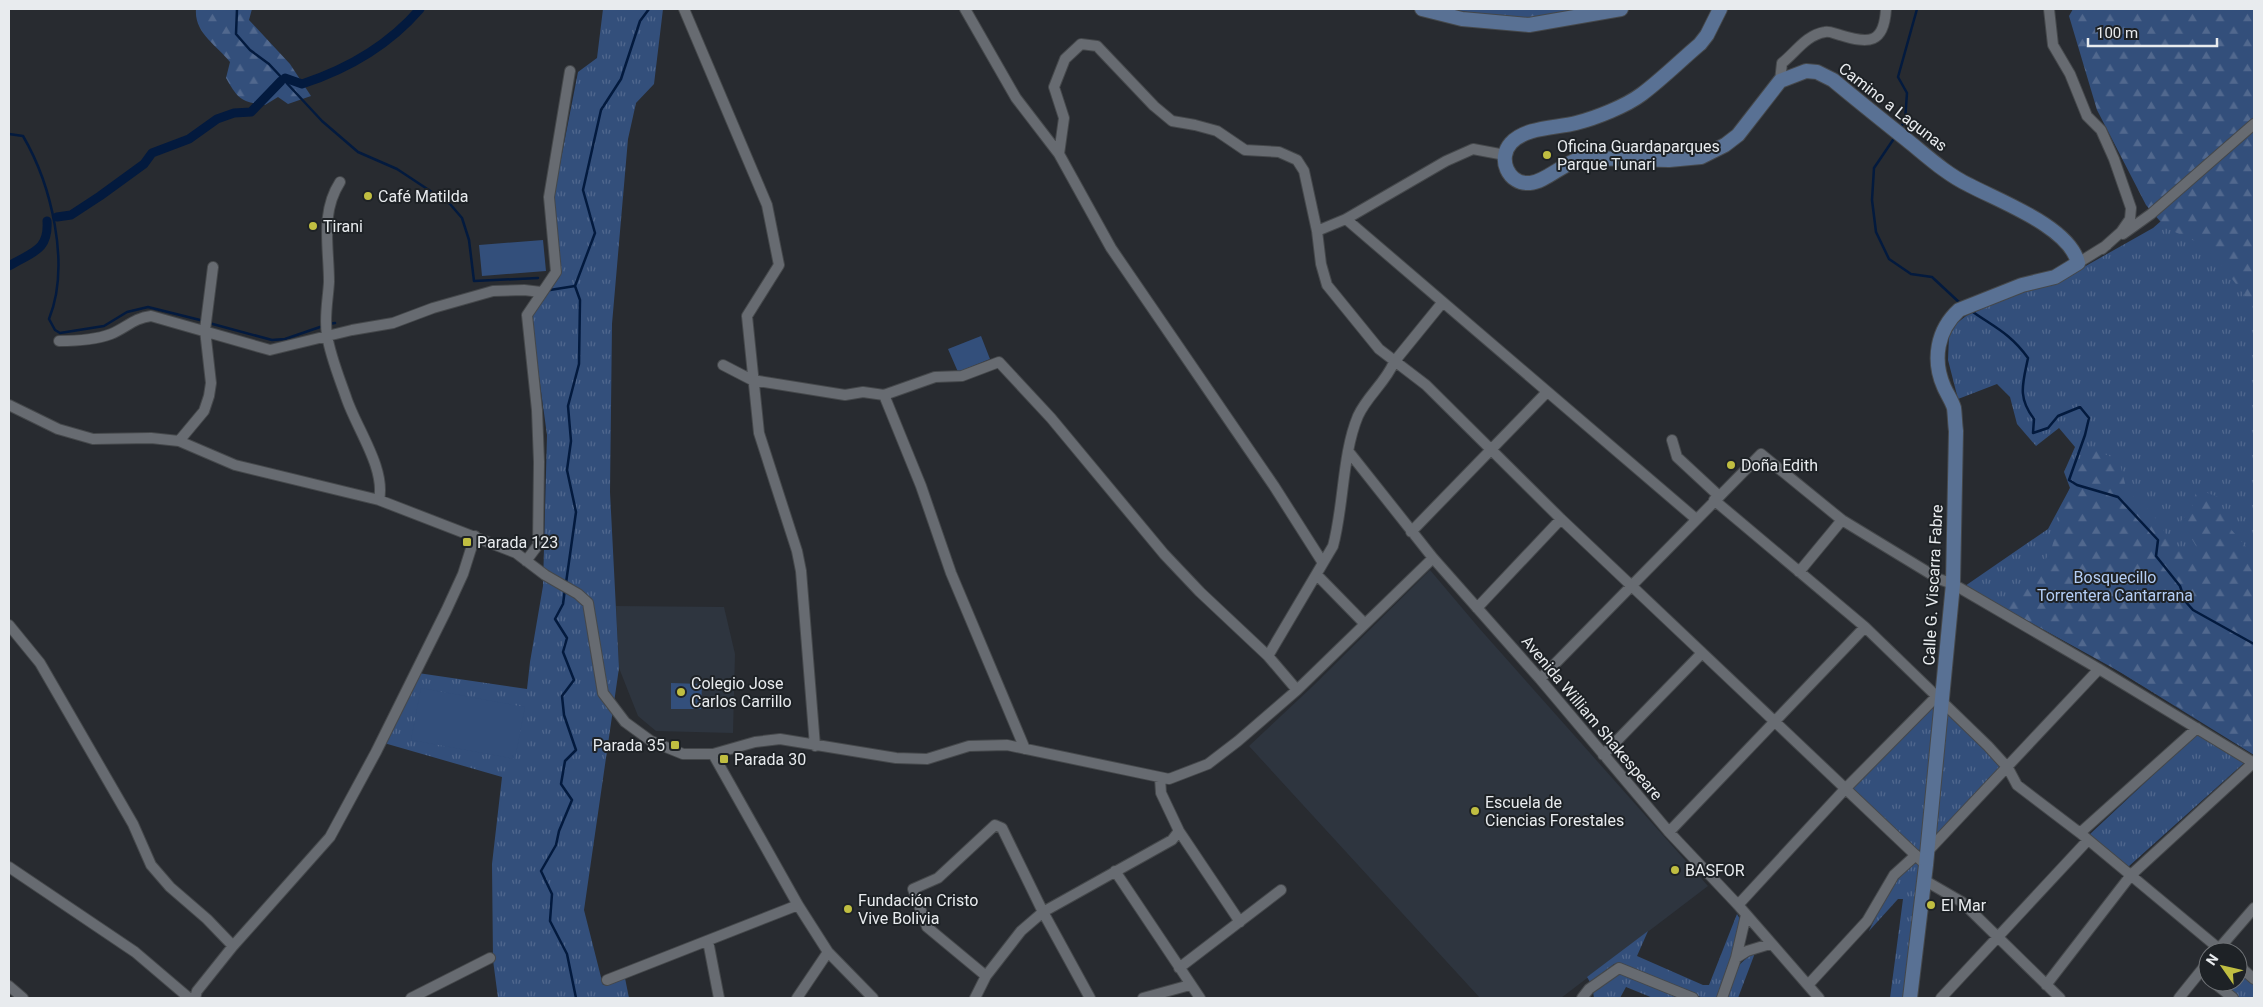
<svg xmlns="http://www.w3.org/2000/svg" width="2263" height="1007" viewBox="0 0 2263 1007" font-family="Roboto,sans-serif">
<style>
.built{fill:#2e353f}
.grass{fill:url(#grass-tufts)}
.forest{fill:url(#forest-firs)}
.garden{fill:#334f7b}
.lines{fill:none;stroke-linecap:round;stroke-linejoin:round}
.stream{stroke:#031a3e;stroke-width:2.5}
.canal{stroke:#031a3e;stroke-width:9}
.street-casing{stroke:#45484b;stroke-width:12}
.secondary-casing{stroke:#45484b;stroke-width:16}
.street{stroke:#676b71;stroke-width:10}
.secondary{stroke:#597194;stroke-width:14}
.poi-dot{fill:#c0be41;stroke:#1e2226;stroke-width:2}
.labels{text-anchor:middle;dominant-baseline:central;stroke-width:4;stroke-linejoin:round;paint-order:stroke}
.street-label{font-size:16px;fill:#e8ebee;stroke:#1e2226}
.poi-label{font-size:16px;fill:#e8ebee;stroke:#1e2226;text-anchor:start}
.park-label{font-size:16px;fill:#b4cef6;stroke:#1e2226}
</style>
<defs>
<pattern id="grass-tufts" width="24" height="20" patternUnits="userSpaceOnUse" patternTransform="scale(1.25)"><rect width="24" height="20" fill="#334f7b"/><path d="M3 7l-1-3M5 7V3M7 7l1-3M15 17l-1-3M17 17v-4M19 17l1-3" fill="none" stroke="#51688e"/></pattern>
<pattern id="forest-firs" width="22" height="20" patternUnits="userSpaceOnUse" patternTransform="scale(1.25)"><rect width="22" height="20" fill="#334f7b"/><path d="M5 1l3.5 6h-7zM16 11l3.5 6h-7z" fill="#51688e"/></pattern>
</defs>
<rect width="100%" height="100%" fill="#282b30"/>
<path class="built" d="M 1430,570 L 1479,628 L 1708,886 L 1561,998 L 1480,998 L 1249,746 L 1314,685 Z
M 616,606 L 724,607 L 735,654 L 733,733 L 656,731 L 638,716 L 619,668 Z"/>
<path class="grass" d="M 603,9 L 663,9 L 654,84 L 636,103 L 628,139 L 612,324 L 610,492 L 619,668 L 584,910 L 603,985 L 625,978 L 629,998 L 498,998 L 493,960 L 492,864 L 502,777 L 384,743 L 418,673 L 527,689 L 530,662 L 543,586 L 547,435 L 531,318 L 560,276 L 553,200 L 578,72 L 597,58 Z
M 2254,140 L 2254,755 L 2107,664 L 1965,586 L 2048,529 L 2070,488 L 2064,472 L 2075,447 L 2059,428 L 2036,446 L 2017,424 L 2010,397 L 1997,384 L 1958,399 L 1948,360 L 1949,336 L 1957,323 L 1966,316 L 2018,289 L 2068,276 L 2153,228 Z
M 1937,703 L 1922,847 L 1917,853 L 1853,788 Z
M 1947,710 L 1985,746 L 2001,769 L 1933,842 Z
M 2197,734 L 2244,763 L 2128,867 L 2089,835 Z
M 1916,863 L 1920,866 L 1906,998 L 1890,998 L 1903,899 L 1898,899 L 1869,931 C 1878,914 1896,867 1916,863 Z
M 1737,914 L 1740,919 L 1740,925 L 1719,998 L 1703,998 L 1620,963 L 1614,964 L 1590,982 L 1587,977 L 1648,931 L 1637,956 L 1703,985 L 1709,985 Z
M 1755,953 L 1738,998 L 1726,998 C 1734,976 1733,965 1755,953 Z
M 2238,971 L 2254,985 L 2254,998 L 2240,998 L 2220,982 L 2238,982 Z
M 1617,973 L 1625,974 L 1683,998 L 1653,998 L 1626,987 L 1620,998 L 1594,998 L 1593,992 Z"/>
<path class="forest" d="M 196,9 L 252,9 L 249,20 L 290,64 L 311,96 L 288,104 L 278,97 L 265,105 C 241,102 238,99 226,78 L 230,62 C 217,45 194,33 196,9 Z
M 1442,9 L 1584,9 L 1529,19 Z
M 2073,9 L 2254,9 L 2254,308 L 2208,247 L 2166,228 L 2146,205 L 2097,110 L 2069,16 Z
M 2087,447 L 2119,460 L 2127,491 L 2152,513 L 2173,545 L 2188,556 L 2199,551 L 2181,521 L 2191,510 L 2197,489 L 2218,497 L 2229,527 L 2254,556 L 2254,753 L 2122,673 L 1999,605 L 1993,597 L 2006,599 L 2035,581 L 2052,547 L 2063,505 Z"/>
<path class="garden" d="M 543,240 L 546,271 L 482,276 L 479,245 Z
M 981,336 L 990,359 L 958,372 L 948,349 Z
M 671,683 L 702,684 L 701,709 L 671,709 Z
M 421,688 L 525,707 L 515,759 L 411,740 Z"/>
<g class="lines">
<path class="stream" d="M 237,9 L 236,34 L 250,50 L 269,64 L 322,121 L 358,152 L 397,169 L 450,204 L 462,218 L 469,240 L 474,281 L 538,278
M 1900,128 L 1905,121 L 1907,93 L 1898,77 L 1917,9
M 9,134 L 23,136 C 51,184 71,264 49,319 L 55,330 L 60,333 L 104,326 L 127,312 L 148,307 L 200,320
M 1895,137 L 1874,168 L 1872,200 L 1876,232 L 1889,259 L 1911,274 L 1932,277 L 1961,304
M 550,290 L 575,286
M 1970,310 C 1994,327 2010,333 2028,358 C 2023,383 2017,397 2034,419 L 2033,433 L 2048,428 L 2058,416 L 2080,407 L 2089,418 L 2085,435 L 2069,480 L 2077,485 L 2118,497 L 2158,540 L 2156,556 L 2180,586 L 2185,601 L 2193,610 L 2254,644
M 209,323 L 272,340 L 285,339 L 320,327
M 329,324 L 335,323
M 566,583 L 576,512 L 567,470 L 571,441 L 568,406 L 579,364 L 580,300 L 575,286 L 595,233 L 583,190 L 601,110 L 621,79 L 640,21 L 649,9
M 565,589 L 563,604 L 555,619 L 567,638 L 563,652 L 574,680 L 562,696 L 564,715 L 576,750 L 565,761 L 561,784 L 572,800 L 559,831 L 556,845 L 541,871 L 552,894 L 550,921 L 567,954 L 576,998"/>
<path class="canal" d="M 285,78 L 302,84 C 348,69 388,46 420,9
M 57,217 L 71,215 L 100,196 L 144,164 L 152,153 L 189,139 L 217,119 L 234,113 L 251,112 L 281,81
M 9,266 C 32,252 49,251 47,221"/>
<defs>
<path id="street" d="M 684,9 L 767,205 L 779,265 L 747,316 L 759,433 L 797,551 L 801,571 L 815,746
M 965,9 L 1016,98 L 1059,154 L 1111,248 L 1274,486 L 1323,563
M 2049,9 L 2053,45 L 2070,74 L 2087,116 L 2101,130 L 2114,159 L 2131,208 L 2130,219 L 2121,232 L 2102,249
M 1780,81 L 1782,63 C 1796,52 1806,35 1825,32 C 1830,31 1835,34 1840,35 C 1869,44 1884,44 1886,9
M 1059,154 L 1064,118 L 1054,87 L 1065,59 L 1081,44 L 1097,46 L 1154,106 L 1172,121 L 1195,125 L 1217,131 L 1245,150 L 1279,152 L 1297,160 L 1304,171 L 1317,231 L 1321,264 L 1327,285 L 1379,349 L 1426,385 L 1561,519 L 1926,865
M 340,182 C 320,213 329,247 329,282 C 328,300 324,317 327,335 C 330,355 339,377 346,397 C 356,428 386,468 379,500
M 1346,219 L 1696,519
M 1317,231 L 1346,219 L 1446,161 L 1473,149 L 1505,155
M 2123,234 L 2151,214 L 2254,124
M 2078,263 L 2107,245
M 59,341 C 76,341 95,340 111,334 C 126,328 134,318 151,316 L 270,350 L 352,330 L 393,323 L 433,308 L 493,291 L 524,290 L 541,292
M 723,365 L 752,380 L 845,395 L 863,392 L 884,395 L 935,377 L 962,376 L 999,362 L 1051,418 L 1164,554 L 1200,592 L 1268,656 L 1297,690
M 884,395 L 921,486 L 951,573 L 1025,749
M 9,405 L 58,429 L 93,439 L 151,438 L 179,441 L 235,465 L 379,500 L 516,553 L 545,575 L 578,594 L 588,603 L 603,693 L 625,722 L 651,741 L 683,754 L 713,754 L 755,742 L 780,739 L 896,758 L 927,759 L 969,746 L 1007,745 L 1169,779 L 1208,764 L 1238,741 L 1297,690 L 1433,558
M 1672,440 L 1677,457 L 1719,496
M 179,441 L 204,411 L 209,396 L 211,383 L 205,330 L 213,267
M 1349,452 L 1433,558 L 1540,679 L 1669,832 L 1738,905 L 1819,998
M 1714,500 L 1865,627 L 1988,746 L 2008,768 L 2017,785 L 2080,833 L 2223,952
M 1411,532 L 1547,392
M 526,561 L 538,545 L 539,462 L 537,410 L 527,315 L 556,272 L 549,197 L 570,71
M 1799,572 L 1842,520
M 1317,575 L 1364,623
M 1477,608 L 1561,519
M 9,625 L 40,663 L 133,824 L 151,865 L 170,887 L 207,919 L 233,946
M 1268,656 L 1333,546 C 1344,506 1342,454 1358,416 C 1367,396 1386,382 1394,362 L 1442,303
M 1540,679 L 1761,454 L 1842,520 L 1939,579 L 1953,584 L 2099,669 L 2254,763
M 713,754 L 798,905 L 828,952 L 873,998
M 1603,755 L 1702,653
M 1160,778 L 1161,793 L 1179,831 L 1240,922
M 1669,832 L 1865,627
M 2080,833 L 2197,728
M 1927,852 L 2099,669
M 9,867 L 135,952 L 189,998
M 1115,871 L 1200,998
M 1924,880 L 1962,902 L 2060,998
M 1738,905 L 1846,788 L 1937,696
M 708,941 L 719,998
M 2216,952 L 2254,908
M 1736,958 L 1747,951 L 1770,944
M 2238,965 L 2254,979
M 1179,968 L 1281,890
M 986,976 L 927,927 L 913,889 L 938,878 L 995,825 L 1002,828 L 1043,912 L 1090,998
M 607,980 L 798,905
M 2213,982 L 2233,998
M 1808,985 L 1867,921 L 1894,875 L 1916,855
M 2046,985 L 2131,875 L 2253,763
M 9,986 L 23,998
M 195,998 L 197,991 L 233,946 L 330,837 L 376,752 L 446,611 L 463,574 L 475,536
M 411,998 L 490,958
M 797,998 L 828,952
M 975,998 L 986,976 L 1021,931 L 1043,912 L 1172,840 L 1179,831
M 1143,998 L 1190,985
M 1582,998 L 1589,989 L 1619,968 L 1693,998
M 1722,998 L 1736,958 L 1746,915
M 1941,998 L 2088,840
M 2179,998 L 2208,962"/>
<path id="secondary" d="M 1422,9 L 1462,19 L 1529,25 L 1621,9
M 1720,9 L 1707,35 L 1700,44 C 1681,60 1662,79 1642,94 C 1626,106 1596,118 1576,123 C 1557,128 1525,127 1511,143 C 1497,158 1508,185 1530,183 C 1546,182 1565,161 1584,158 L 1669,160 L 1701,157 L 1725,145 L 1738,135 L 1780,81 L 1806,71 L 1817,72 L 1833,80 C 1857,100 1882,120 1907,140 C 1927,156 1946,174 1969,185 C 1999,201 2070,227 2078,263 L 2055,277 L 2022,285 L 1959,310 C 1937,330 1932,360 1944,387 C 1947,394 1952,401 1954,408 C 1955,416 1955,424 1956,431 L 1953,584 L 1926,865 L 1910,998"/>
</defs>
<use href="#street" class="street-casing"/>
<use href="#secondary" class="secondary-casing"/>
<use href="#street" class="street"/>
<use href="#secondary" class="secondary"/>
</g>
<g class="poi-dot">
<circle cx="1547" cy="155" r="5"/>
<circle cx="368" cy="196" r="5"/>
<circle cx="313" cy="226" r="5"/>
<circle cx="1731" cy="465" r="5"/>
<rect x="462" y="537" width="10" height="10" rx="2.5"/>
<circle cx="681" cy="692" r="5"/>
<rect x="670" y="740" width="10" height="10" rx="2.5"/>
<rect x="719" y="754" width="10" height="10" rx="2.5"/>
<circle cx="1475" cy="811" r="5"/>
<circle cx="1675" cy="870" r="5"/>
<circle cx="1931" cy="905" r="5"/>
<circle cx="848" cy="909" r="5"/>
</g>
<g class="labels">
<g class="street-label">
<text transform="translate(1893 107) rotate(38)">Camino a Lagunas</text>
<text transform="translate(1933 585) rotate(-87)">Calle G. Viscarra Fabre</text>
<text transform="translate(1592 718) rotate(50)">Avenida William Shakespeare</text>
</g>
<g class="poi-label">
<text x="1557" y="146">Oficina Guardaparques<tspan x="1557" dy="18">Parque Tunari</tspan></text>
<text x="378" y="196">Café Matilda</text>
<text x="323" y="226">Tirani</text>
<text x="1741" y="465">Doña Edith</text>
<text x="477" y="542">Parada 123</text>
<text x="691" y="683">Colegio Jose<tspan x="691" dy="18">Carlos Carrillo</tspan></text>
<text x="665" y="745" text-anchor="end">Parada 35</text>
<text x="734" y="759">Parada 30</text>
<text x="1485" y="802">Escuela de<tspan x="1485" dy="18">Ciencias Forestales</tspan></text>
<text x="1685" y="870">BASFOR</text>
<text x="858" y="900">Fundación Cristo<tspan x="858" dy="18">Vive Bolivia</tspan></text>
<text x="1941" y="905">El Mar</text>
</g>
<g class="park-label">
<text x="2115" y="577">Bosquecillo<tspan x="2115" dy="18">Torrentera Cantarrana</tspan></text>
</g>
</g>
<rect width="2263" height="1007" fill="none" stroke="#e8ebee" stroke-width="20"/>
<g transform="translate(2223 967) rotate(304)"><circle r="24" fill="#1e2226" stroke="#6f7276"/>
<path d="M0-4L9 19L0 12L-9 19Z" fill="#c0be41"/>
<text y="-8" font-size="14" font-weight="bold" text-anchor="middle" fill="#e8ebee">N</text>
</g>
<path d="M2088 38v8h129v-8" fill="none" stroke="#e8ebee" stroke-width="2.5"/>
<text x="2096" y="38" font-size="15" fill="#e8ebee" stroke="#1e2226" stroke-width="4" paint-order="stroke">100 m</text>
</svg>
